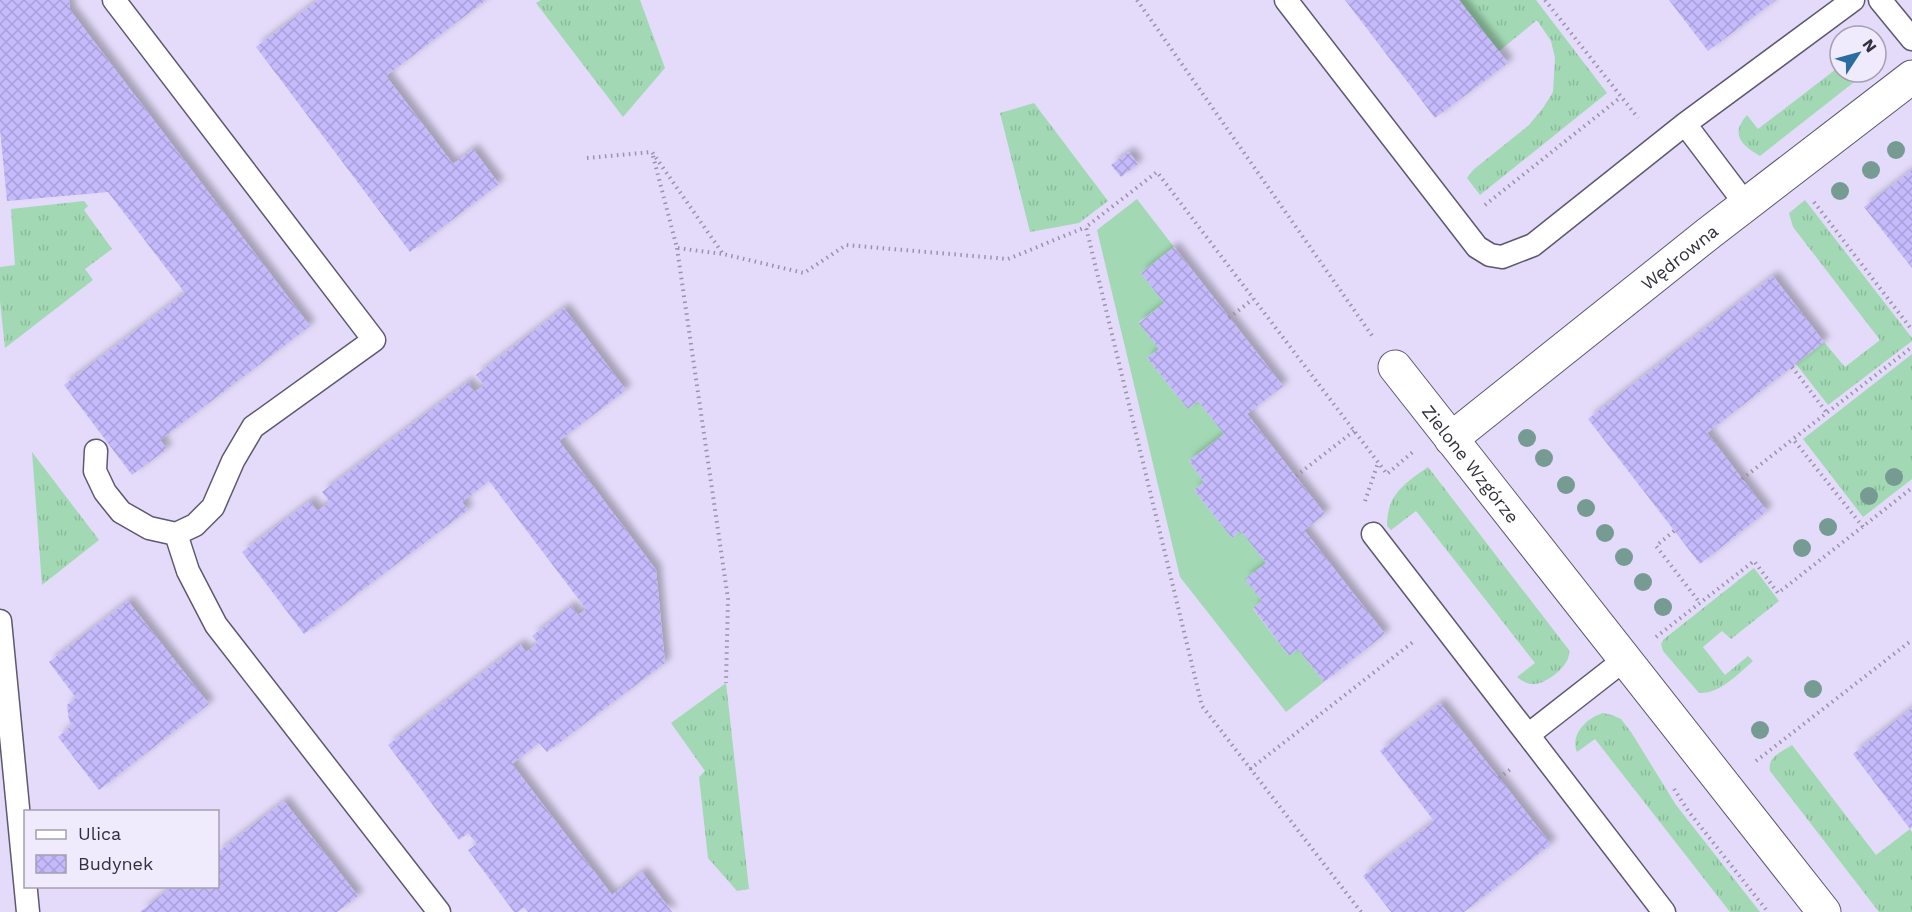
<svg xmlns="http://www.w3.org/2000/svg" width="1912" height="912" viewBox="0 0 1912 912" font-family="'Work Sans',sans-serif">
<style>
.grass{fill:url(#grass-tufts)}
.garden{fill:#a2d9b4}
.building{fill:url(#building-cross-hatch);filter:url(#shadow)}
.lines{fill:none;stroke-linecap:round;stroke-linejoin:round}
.service-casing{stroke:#5f5871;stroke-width:25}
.minor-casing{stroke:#5f5871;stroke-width:35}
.path{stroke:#9993a9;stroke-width:4;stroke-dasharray:1.5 4.5;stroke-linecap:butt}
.service{stroke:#fff;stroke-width:22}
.minor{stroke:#fff;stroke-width:33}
.tree{fill:#769b92}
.labels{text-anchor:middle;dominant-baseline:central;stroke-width:4.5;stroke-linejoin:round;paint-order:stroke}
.street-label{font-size:18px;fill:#33303b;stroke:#efeafc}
</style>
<defs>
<pattern id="grass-tufts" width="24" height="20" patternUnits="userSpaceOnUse" patternTransform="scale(1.5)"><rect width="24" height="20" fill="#a2d9b4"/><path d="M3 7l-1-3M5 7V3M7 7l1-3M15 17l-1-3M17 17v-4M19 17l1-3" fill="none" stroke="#8cbb9c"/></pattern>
<pattern id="building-cross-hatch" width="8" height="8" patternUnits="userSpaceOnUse" patternTransform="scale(1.5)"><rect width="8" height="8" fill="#c4bafc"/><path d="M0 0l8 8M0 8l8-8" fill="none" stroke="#a9a0d9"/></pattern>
<filter id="shadow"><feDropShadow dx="5.5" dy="-5.5" stdDeviation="3" flood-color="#0004"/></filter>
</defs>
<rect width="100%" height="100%" fill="#e3dbf9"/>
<path class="grass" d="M 541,0 L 640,0 L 665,68 L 623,117 L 536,3 Z
M 1459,0 L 1536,0 L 1607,93 L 1480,195 L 1467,178 L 1473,170 L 1529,125 L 1543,108 L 1553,92 L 1555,58 L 1551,41 L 1537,20 L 1498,52 Z
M 1840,66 L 1840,72 L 1867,72 L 1760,156 C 1741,145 1730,134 1747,115 L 1758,129 Z
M 1034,103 L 1108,201 L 1079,223 L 1030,232 L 1000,113 Z
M 1805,200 L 1912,338 L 1912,341 L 1828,405 L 1796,364 L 1824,342 L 1845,367 L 1880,340 L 1793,227 L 1789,213 Z
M 84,201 L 88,206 L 84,210 L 112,249 L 85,269 L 93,280 L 5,348 L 0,301 L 0,267 L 15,265 L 11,209 Z
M 1912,354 L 1912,479 L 1863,517 L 1803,439 Z
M 32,452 L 99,540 L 42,585 Z
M 1428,467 L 1569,650 C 1572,664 1548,683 1535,684 C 1528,685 1522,681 1517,677 L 1535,663 L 1416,511 L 1391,530 L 1387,526 C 1387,494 1404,484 1428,467 Z
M 1754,568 L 1779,601 L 1731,639 L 1722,631 L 1703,647 L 1725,675 L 1748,656 L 1753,661 C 1738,674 1720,694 1699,693 L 1663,651 L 1661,644 L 1664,639 Z
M 726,683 L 749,889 L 737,891 L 708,858 L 699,777 L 705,771 L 671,723 Z
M 1603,713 L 1612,715 L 1621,719 L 1631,732 L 1676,805 L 1760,912 L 1730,912 L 1595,739 L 1577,752 C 1570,735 1586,718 1603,713 Z
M 1792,745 L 1876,855 L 1910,829 L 1912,832 L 1912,912 L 1879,912 L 1770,771 C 1767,757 1781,752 1792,745 Z"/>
<path class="garden" d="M 1137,199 L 1174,247 L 1141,273 L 1164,303 L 1139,322 L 1159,349 L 1147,358 L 1188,409 L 1198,401 L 1224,434 L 1189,461 L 1204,482 L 1194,490 L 1232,538 L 1241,531 L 1266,563 L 1262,601 L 1253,609 L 1289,656 L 1298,649 L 1324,682 L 1286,712 L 1180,577 L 1097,230 Z"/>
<path class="building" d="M 0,0 L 69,0 L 70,10 L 310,326 L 160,440 L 167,449 L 132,475 L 64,385 L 185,293 L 108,192 L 7,201 L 0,129 Z
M 318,0 L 486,0 L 386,76 L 453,164 L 473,149 L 499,184 L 410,252 L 256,47 Z
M 1345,0 L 1459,0 L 1508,63 L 1435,118 Z
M 1669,0 L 1776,0 L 1708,51 Z
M 1129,152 L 1138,164 L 1121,177 L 1111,165 Z
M 1912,170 L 1912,268 L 1864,207 Z
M 1174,247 L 1283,386 L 1247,414 L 1325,514 L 1304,530 L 1385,634 L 1324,682 L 1298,649 L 1289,656 L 1253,608 L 1262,601 L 1245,579 L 1266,563 L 1241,531 L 1232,538 L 1194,490 L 1204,482 L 1189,461 L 1224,434 L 1198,401 L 1188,409 L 1147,358 L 1159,349 L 1139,323 L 1164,303 L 1141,273 Z
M 1773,276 L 1824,342 L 1707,433 L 1767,511 L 1700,564 L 1588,419 Z
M 564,308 L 626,390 L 559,441 L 656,570 L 665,663 L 547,752 L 539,743 L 512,764 L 612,895 L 642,872 L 672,912 L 528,912 L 524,907 L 518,912 L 514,912 L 468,850 L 477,844 L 468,833 L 459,840 L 388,745 L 520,644 L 526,652 L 538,643 L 532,636 L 571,606 L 578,615 L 586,609 L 489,481 L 462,502 L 468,510 L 304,634 L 242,552 L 310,501 L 317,511 L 330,502 L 322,492 L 468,382 L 474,392 L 484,385 L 476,375 Z
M 128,601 L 209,704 L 99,790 L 58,737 L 72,725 L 69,720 L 67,705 L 76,698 L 49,662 Z
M 1440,703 L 1551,844 L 1464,912 L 1391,912 L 1363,876 L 1434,821 L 1380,751 Z
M 1912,708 L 1912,827 L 1910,829 L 1853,754 Z
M 284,801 L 358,896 L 337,912 L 140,912 L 173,886 L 218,886 L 218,852 Z"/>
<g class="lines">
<defs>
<path id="service" d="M 1286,0 L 1477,247 L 1490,255 L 1502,257 L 1533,245 L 1685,124 L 1853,0
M 1880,0 L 1912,39
M 1685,124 L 1747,206
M 96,451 L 95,471 L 105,492 L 121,512 L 149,528 L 176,534 L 195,525 L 213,507 L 233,461 L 253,427 L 374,340 L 114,0
M 176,534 L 188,571 L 216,625 L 439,912
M 1373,534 L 1528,735
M 0,621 L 28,912
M 1624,660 L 1528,735 L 1664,912"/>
<g id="minor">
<path id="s1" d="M 1395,367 L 1824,912"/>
<path id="s2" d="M 1451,439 L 1709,233 L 1912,77"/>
</g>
</defs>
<use href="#service" class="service-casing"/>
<use href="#minor" class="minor-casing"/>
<path class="path" d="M 1137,0 L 1373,337
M 1545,0 L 1638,118
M 653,156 L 677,248 L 723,254
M 587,158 L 652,152 L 723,254 L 804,273 L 846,245 L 1008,259 L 1086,227
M 1814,202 L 1912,330
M 1485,205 L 1621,97
M 677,248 L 728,599 L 726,683
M 1229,318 L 1253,299
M 1792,367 L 1827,413
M 1296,476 L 1354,431
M 1742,479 L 1793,439
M 1365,501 L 1378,463
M 1863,527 L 1793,439 L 1912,347
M 1674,531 L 1656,546 L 1700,603
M 1656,637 L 1754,561 L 1778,593 L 1912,488
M 1756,761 L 1912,640
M 1250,769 L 1413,642
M 1499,778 L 1512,768
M 1674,789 L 1689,812 L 1768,912
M 1361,912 L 1202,706 L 1086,227 L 1157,172 L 1387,474 L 1414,451"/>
<use href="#service" class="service"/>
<use href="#minor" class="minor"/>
</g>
<g class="tree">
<circle cx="1896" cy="150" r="9"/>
<circle cx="1871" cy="170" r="9"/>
<circle cx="1840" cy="191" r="9"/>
<circle cx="1527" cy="438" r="9"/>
<circle cx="1544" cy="458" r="9"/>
<circle cx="1894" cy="477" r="9"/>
<circle cx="1566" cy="485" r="9"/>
<circle cx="1869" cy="496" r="9"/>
<circle cx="1586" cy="508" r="9"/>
<circle cx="1828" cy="527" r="9"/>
<circle cx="1605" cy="533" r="9"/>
<circle cx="1802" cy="548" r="9"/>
<circle cx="1624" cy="557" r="9"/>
<circle cx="1643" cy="582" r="9"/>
<circle cx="1663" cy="607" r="9"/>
<circle cx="1813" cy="689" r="9"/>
<circle cx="1760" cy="730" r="9"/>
</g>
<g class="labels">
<g class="street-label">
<text stroke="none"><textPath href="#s2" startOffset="292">Wędrowna</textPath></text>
<text stroke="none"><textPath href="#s1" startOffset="123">Zielone Wzgórze</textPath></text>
</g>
</g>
<rect x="24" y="810" width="195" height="78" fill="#efeafc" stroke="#a4a0af" stroke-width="1.5"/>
<rect x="36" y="830" width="30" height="9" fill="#ffffff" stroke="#a4a0af" stroke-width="1.5"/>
<text x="78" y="840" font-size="18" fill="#33303b">Ulica</text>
<rect x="36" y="855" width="30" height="18" fill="url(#building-cross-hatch)" stroke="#a4a0af" stroke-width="1.5"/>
<text x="78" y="870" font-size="18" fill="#33303b">Budynek</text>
<g transform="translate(1858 54) rotate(54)"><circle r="28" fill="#efeafc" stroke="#a4a0af" stroke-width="1.5"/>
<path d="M0-4.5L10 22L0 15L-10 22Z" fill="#286ca1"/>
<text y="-9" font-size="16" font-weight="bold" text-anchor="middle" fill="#33303b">N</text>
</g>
</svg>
